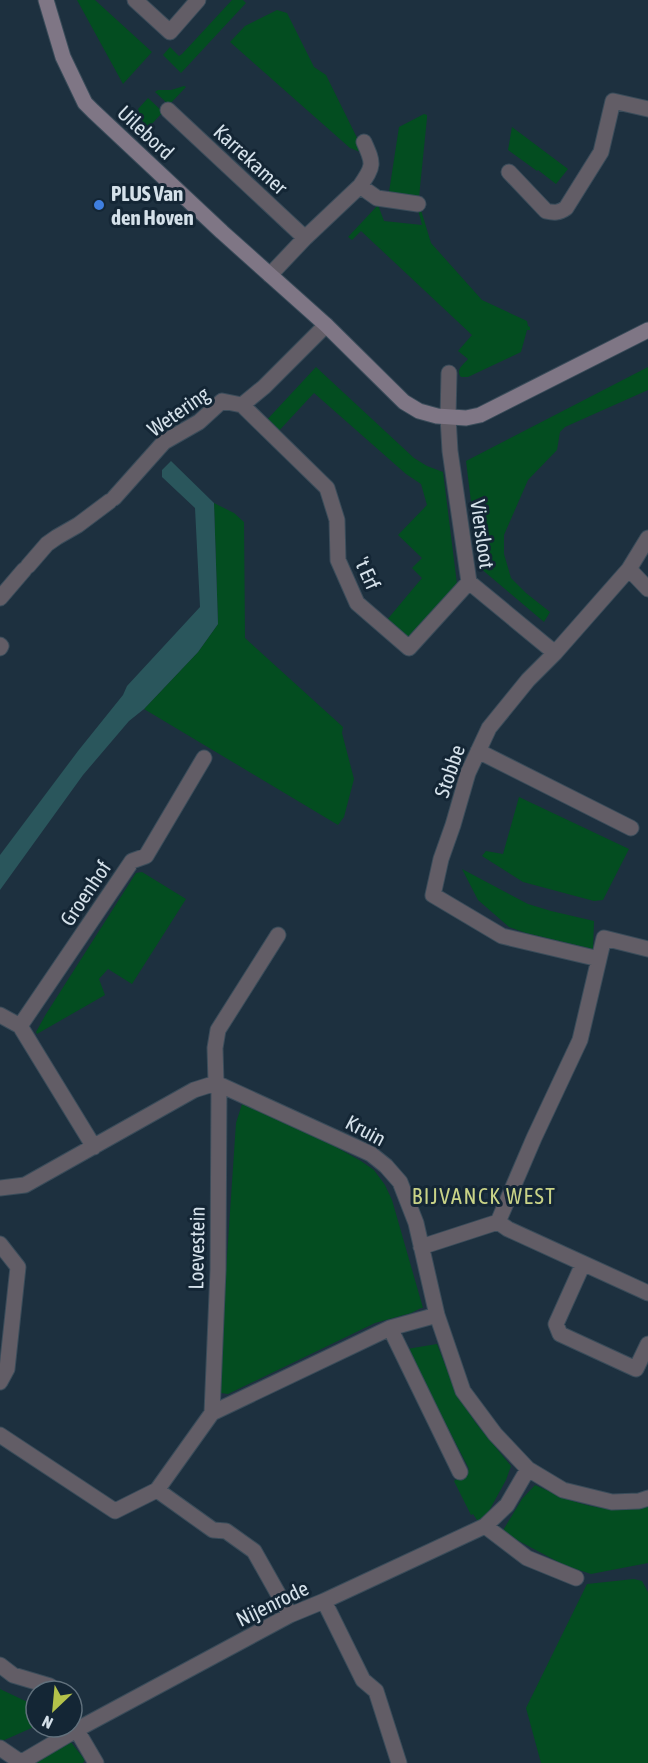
<svg xmlns="http://www.w3.org/2000/svg" width="648" height="1763" viewBox="0 0 648 1763" font-family="'Asap Condensed',sans-serif">
<style>
.green{fill:#034d20}
.water{fill:#2a565c}
.lines{fill:none;stroke-linecap:round;stroke-linejoin:round}
.street-casing{stroke:#3a4c5a;stroke-width:17}
.secondary-casing{stroke:#3a4c5a;stroke-width:17}
.street{stroke:#625d66;stroke-width:15}
.secondary{stroke:#7f7685;stroke-width:15}
.shop-dot{fill:#3f7fe0;stroke:#142635;stroke-width:2}
.labels{text-anchor:middle;dominant-baseline:central;stroke-width:6;stroke-linejoin:round;paint-order:stroke}
.street-label{font-size:21px;fill:#d5e1ea;stroke:#142635}
.poi-label{font-size:21px;font-weight:bold;fill:#d5e1ea;stroke:#142635;text-anchor:start}
.neighbourhood-label{font-size:22px;letter-spacing:1.5px;fill:#c9d387;stroke:#142635}
</style>
<rect width="100%" height="100%" fill="#1d303f"/>
<path class="green" d="M 77,0 L 95,0 L 152,52 L 123,84 Z
M 232,0 L 243,0 L 246,3 L 181,73 L 163,55 L 170,47 L 179,56 L 182,54 Z
M 277,10 L 287,13 L 314,67 L 326,75 L 365,154 L 350,148 L 230,42 L 245,26 Z
M 184,86 L 186,87 L 169,105 L 155,92 L 158,90 L 171,90 Z
M 148,98 L 163,112 L 148,128 L 144,125 L 138,109 Z
M 424,114 L 427,115 L 427,118 L 419,197 L 391,193 L 389,192 L 399,127 Z
M 512,127 L 568,169 L 556,184 L 538,170 L 537,171 L 508,150 Z
M 378,205 L 384,221 L 422,225 L 418,210 L 421,210 L 431,243 L 482,300 L 527,321 L 528,326 L 530,327 L 530,330 L 527,330 L 521,352 L 468,377 L 461,377 C 455,370 463,365 468,359 L 458,351 L 472,335 L 361,231 L 352,240 L 348,237 Z
M 316,367 L 414,458 L 427,466 L 443,472 L 457,584 L 408,640 L 386,621 L 422,578 L 412,568 L 422,558 L 398,535 L 427,505 L 421,484 L 406,474 L 314,393 L 275,435 L 263,424 Z
M 648,367 L 648,390 L 565,427 L 560,432 L 557,450 L 528,480 L 504,535 L 504,554 L 511,578 L 526,593 L 550,612 L 544,622 L 479,567 L 466,461 Z
M 214,503 L 234,513 L 244,522 L 245,638 L 343,727 L 342,733 L 354,779 L 344,817 L 338,825 L 144,709 L 198,652 L 218,624 Z
M 519,797 L 629,849 L 603,900 L 594,901 L 523,882 L 482,856 L 486,851 L 503,854 Z
M 462,869 L 528,904 L 551,911 L 594,921 L 593,949 L 526,933 L 509,927 L 478,900 Z
M 142,872 L 186,899 L 132,984 L 108,969 L 99,979 L 105,995 L 37,1034 L 36,1032 L 46,1014 L 136,873 Z
M 242,1104 L 318,1137 L 361,1161 L 374,1170 L 385,1185 L 392,1200 L 423,1308 L 421,1308 L 411,1313 L 375,1323 L 228,1394 L 221,1393 L 218,1390 L 236,1123 Z
M 437,1344 L 455,1390 L 475,1422 L 511,1466 L 506,1480 L 484,1520 L 479,1523 L 473,1514 L 471,1515 L 454,1481 L 469,1469 L 407,1349 Z
M 535,1485 C 559,1496 583,1507 611,1509 C 623,1510 636,1507 648,1506 L 648,1563 L 591,1574 L 564,1565 L 502,1532 L 522,1499 Z
M 634,1579 L 642,1581 L 648,1592 L 648,1763 L 541,1763 L 526,1708 L 587,1584 Z
M 0,1689 L 36,1706 L 36,1726 L 0,1742 Z
M 70,1741 L 85,1760 L 83,1763 L 36,1763 L 37,1759 Z"/>
<path class="water" d="M 171,461 L 214,503 L 218,624 L 198,652 L 144,709 L 129,721 L 83,775 L 0,890 L 0,855 L 78,751 L 123,695 L 127,686 L 200,607 L 195,508 L 162,477 L 162,470 Z"/>
<g class="lines">
<defs>
<path id="street" d="M 135,0 L 170,32 L 198,0
M 168,110 L 305,238
M 509,172 L 546,211 C 554,213 559,213 566,208 L 601,152 L 613,101 L 648,109
M 360,186 L 377,198 L 418,204
M 270,275 L 305,238 L 360,186 C 374,166 374,164 364,142
M 449,373 L 448,417 L 450,451 L 469,582 L 555,653
M 242,405 L 327,488 L 337,520 L 338,560 L 357,603 L 409,648 L 469,582
M 114,498 L 164,442 L 199,422 L 222,401 L 242,405 L 264,387 L 326,325
M 28,566 L 47,544 L 57,537 L 78,525 L 110,501
M 629,569 L 648,589
M 0,598 L 24,570
M 0,645 L 1,646 L 0,648
M 478,751 L 631,828
M 599,959 L 604,938 L 648,949
M 0,1015 L 20,1026 L 94,1147
M 20,1026 L 132,861 L 146,856 L 204,758
M 216,1083 L 215,1048 L 218,1030 L 278,935
M 0,1188 L 25,1185 L 194,1090 L 216,1083 L 371,1154 L 386,1166 L 400,1182 L 416,1223 L 437,1315 L 463,1391 L 495,1434 L 528,1469 L 563,1490 L 612,1502 L 639,1501 L 648,1498
M 498,1222 L 508,1229 L 648,1293
M 0,1244 L 18,1267 L 7,1369 L 0,1382
M 421,1247 L 498,1222 L 534,1138 L 580,1040 L 599,959 L 502,936 L 433,895 L 441,859 L 453,825 L 468,773 L 489,728 L 528,680 L 555,653 L 629,569 L 648,538
M 583,1264 L 556,1324 L 560,1334 L 636,1369 L 648,1344
M 390,1328 L 460,1472
M 212,1413 L 218,1270 L 219,1084
M 0,1435 L 115,1511 L 157,1490 L 212,1413 L 390,1328 L 437,1315
M 157,1490 L 213,1530 L 226,1531 L 254,1551 L 290,1615
M 485,1526 L 527,1558 L 576,1578
M 324,1601 L 363,1680 L 376,1691 L 399,1763
M 0,1665 L 13,1675 L 50,1686 L 53,1691
M 72,1722 L 96,1763
M 0,1748 L 22,1763
M 20,1763 L 76,1730 L 290,1615 L 324,1601 L 485,1526 L 507,1505 L 528,1469"/>
<path id="secondary" d="M 46,0 L 63,57 L 85,103 L 93,111 L 222,232 L 326,325 L 404,402 L 419,411 L 437,416 L 466,418 L 480,415 L 648,330"/>
</defs>
<use href="#street" class="street-casing"/>
<use href="#secondary" class="secondary-casing"/>
<use href="#street" class="street"/>
<use href="#secondary" class="secondary"/>
</g>
<circle class="shop-dot" cx="99" cy="205" r="6"/>
<g class="labels">
<g class="street-label">
<text transform="translate(146 132) rotate(43)">Uilebord</text>
<text transform="translate(251 159) rotate(43)">Karrekamer</text>
<text transform="translate(178 411) rotate(-35)">Wetering</text>
<text transform="translate(483 534) rotate(82)">Viersloot</text>
<text transform="translate(368 573) rotate(66)">'t Erf</text>
<text transform="translate(449 771) rotate(-71)">Stobbe</text>
<text transform="translate(85 893) rotate(-56)">Groenhof</text>
<text transform="translate(366 1130) rotate(28)">Kruin</text>
<text transform="translate(196 1248) rotate(-89)">Loevestein</text>
<text transform="translate(272 1603) rotate(-26)">Nijenrode</text>
</g>
<g class="poi-label">
<text x="111" y="193">PLUS Van<tspan x="111" dy="24">den Hoven</tspan></text>
</g>
<g class="neighbourhood-label">
<text x="484" y="1196">BIJVANCK WEST</text>
</g>
</g>
<g transform="translate(54 1709) rotate(206)"><circle r="28" fill="#142635" stroke="#61717d" stroke-width="1.5"/>
<path d="M0-4.5L10 22L0 15L-10 22Z" fill="#b4c24a"/>
<text y="-9" font-size="16" font-weight="bold" text-anchor="middle" fill="#d5e1ea">N</text>
</g>
</svg>
